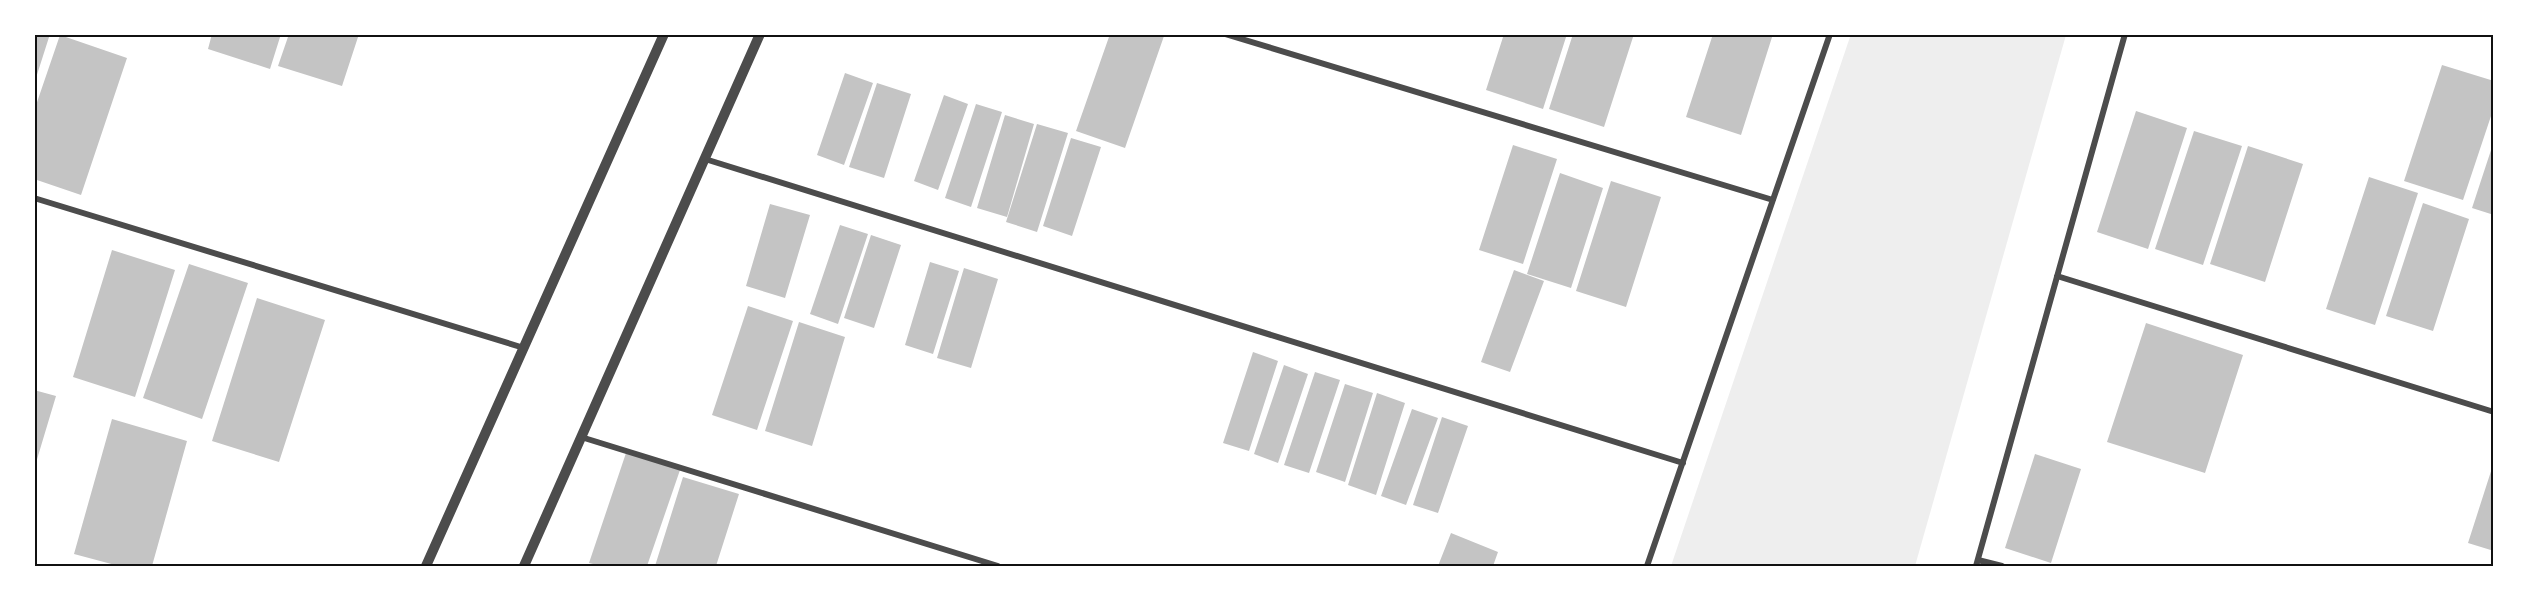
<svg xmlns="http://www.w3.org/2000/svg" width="2528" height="601" viewBox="0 0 2528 601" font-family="'Alegreya Sans',sans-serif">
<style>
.green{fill:#eee}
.building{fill:#c4c4c4}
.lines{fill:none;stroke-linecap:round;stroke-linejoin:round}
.minor{stroke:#4c4c4c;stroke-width:6}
.tertiary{stroke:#4c4c4c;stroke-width:10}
.neatline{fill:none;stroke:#111;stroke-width:2}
</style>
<rect width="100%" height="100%" fill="#fff"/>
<path class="green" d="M 1851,34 L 2066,35 L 1915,566 L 1671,566 Z"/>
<path class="building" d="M 34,34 L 50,34 L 35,81 L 34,81 Z
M 212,34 L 281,34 L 270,69 L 208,49 Z
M 289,34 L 359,34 L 342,86 L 278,66 Z
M 1110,34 L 1164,36 L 1125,148 L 1076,131 Z
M 1504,34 L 1567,34 L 1543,109 L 1486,90 Z
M 1573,34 L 1634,34 L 1604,127 L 1549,109 Z
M 1713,34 L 1773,34 L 1741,135 L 1686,117 Z
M 60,35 L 127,58 L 81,195 L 34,179 L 34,111 Z
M 2442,65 L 2494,81 L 2494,107 L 2463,200 L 2404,181 Z
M 845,73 L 873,83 L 844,165 L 817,155 Z
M 877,83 L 911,94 L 884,178 L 849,167 Z
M 944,95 L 968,104 L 938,190 L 914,181 Z
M 976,104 L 1002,112 L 971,207 L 945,198 Z
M 2136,111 L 2187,128 L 2148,249 L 2097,232 Z
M 1005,115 L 1034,124 L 1007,217 L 977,208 Z
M 1037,124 L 1068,133 L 1037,232 L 1006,222 Z
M 2194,131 L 2242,146 L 2203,265 L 2155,249 Z
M 1071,138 L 1101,147 L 1072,236 L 1043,226 Z
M 2493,144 L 2494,144 L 2494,215 L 2472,208 Z
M 1513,145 L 1557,159 L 1523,264 L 1479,250 Z
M 2248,146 L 2303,164 L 2265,282 L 2210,264 Z
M 1560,173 L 1603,188 L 1571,288 L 1527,274 Z
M 2369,177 L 2418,193 L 2375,325 L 2326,309 Z
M 1611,181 L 1661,197 L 1626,307 L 1576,291 Z
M 2423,203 L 2469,219 L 2433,331 L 2386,316 Z
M 770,204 L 810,215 L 785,298 L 746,286 Z
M 840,225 L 868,234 L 838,324 L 810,314 Z
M 871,235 L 901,245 L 874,328 L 844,318 Z
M 112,250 L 175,270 L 135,397 L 73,377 Z
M 930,262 L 959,271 L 933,354 L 905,345 Z
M 189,264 L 248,283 L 202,419 L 143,398 Z
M 964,268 L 998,279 L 971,368 L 937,358 Z
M 1514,270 L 1544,281 L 1510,372 L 1481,362 Z
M 257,298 L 325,320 L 279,462 L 212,441 Z
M 748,306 L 793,321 L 757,430 L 712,415 Z
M 799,322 L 845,337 L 812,446 L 765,431 Z
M 2146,323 L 2243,355 L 2205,473 L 2107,442 Z
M 1253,352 L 1278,361 L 1249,451 L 1223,443 Z
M 1284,365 L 1308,374 L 1278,463 L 1254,454 Z
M 1315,372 L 1340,380 L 1309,473 L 1284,465 Z
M 1345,384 L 1373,393 L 1345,482 L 1316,472 Z
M 34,390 L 56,396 L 35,466 L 34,466 Z
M 1377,393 L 1405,403 L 1376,495 L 1348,485 Z
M 1412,409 L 1438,418 L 1406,505 L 1381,496 Z
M 1442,417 L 1468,426 L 1438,513 L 1413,505 Z
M 112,419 L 187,441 L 152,566 L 119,566 L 74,554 Z
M 626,453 L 680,470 L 647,566 L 601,566 L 589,563 Z
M 2035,454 L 2081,469 L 2051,563 L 2005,548 Z
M 2493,465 L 2494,465 L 2494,551 L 2468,543 Z
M 683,477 L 739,494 L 716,566 L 655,566 Z
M 1451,533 L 1498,552 L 1493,566 L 1438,566 Z"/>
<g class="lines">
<path class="minor" d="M 1225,34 L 1773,200
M 705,159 L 1683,463
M 34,198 L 524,348
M 2057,276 L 2494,412
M 581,437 L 998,566
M 1978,560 L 2002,566
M 1647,566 L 1830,34
M 1976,566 L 2125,34"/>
<path class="tertiary" d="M 426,566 L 664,34
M 524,566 L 760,34"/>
</g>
<rect width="2528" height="601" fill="none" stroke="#ffffff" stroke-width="72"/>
<rect x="36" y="36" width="2456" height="529" class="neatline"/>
</svg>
